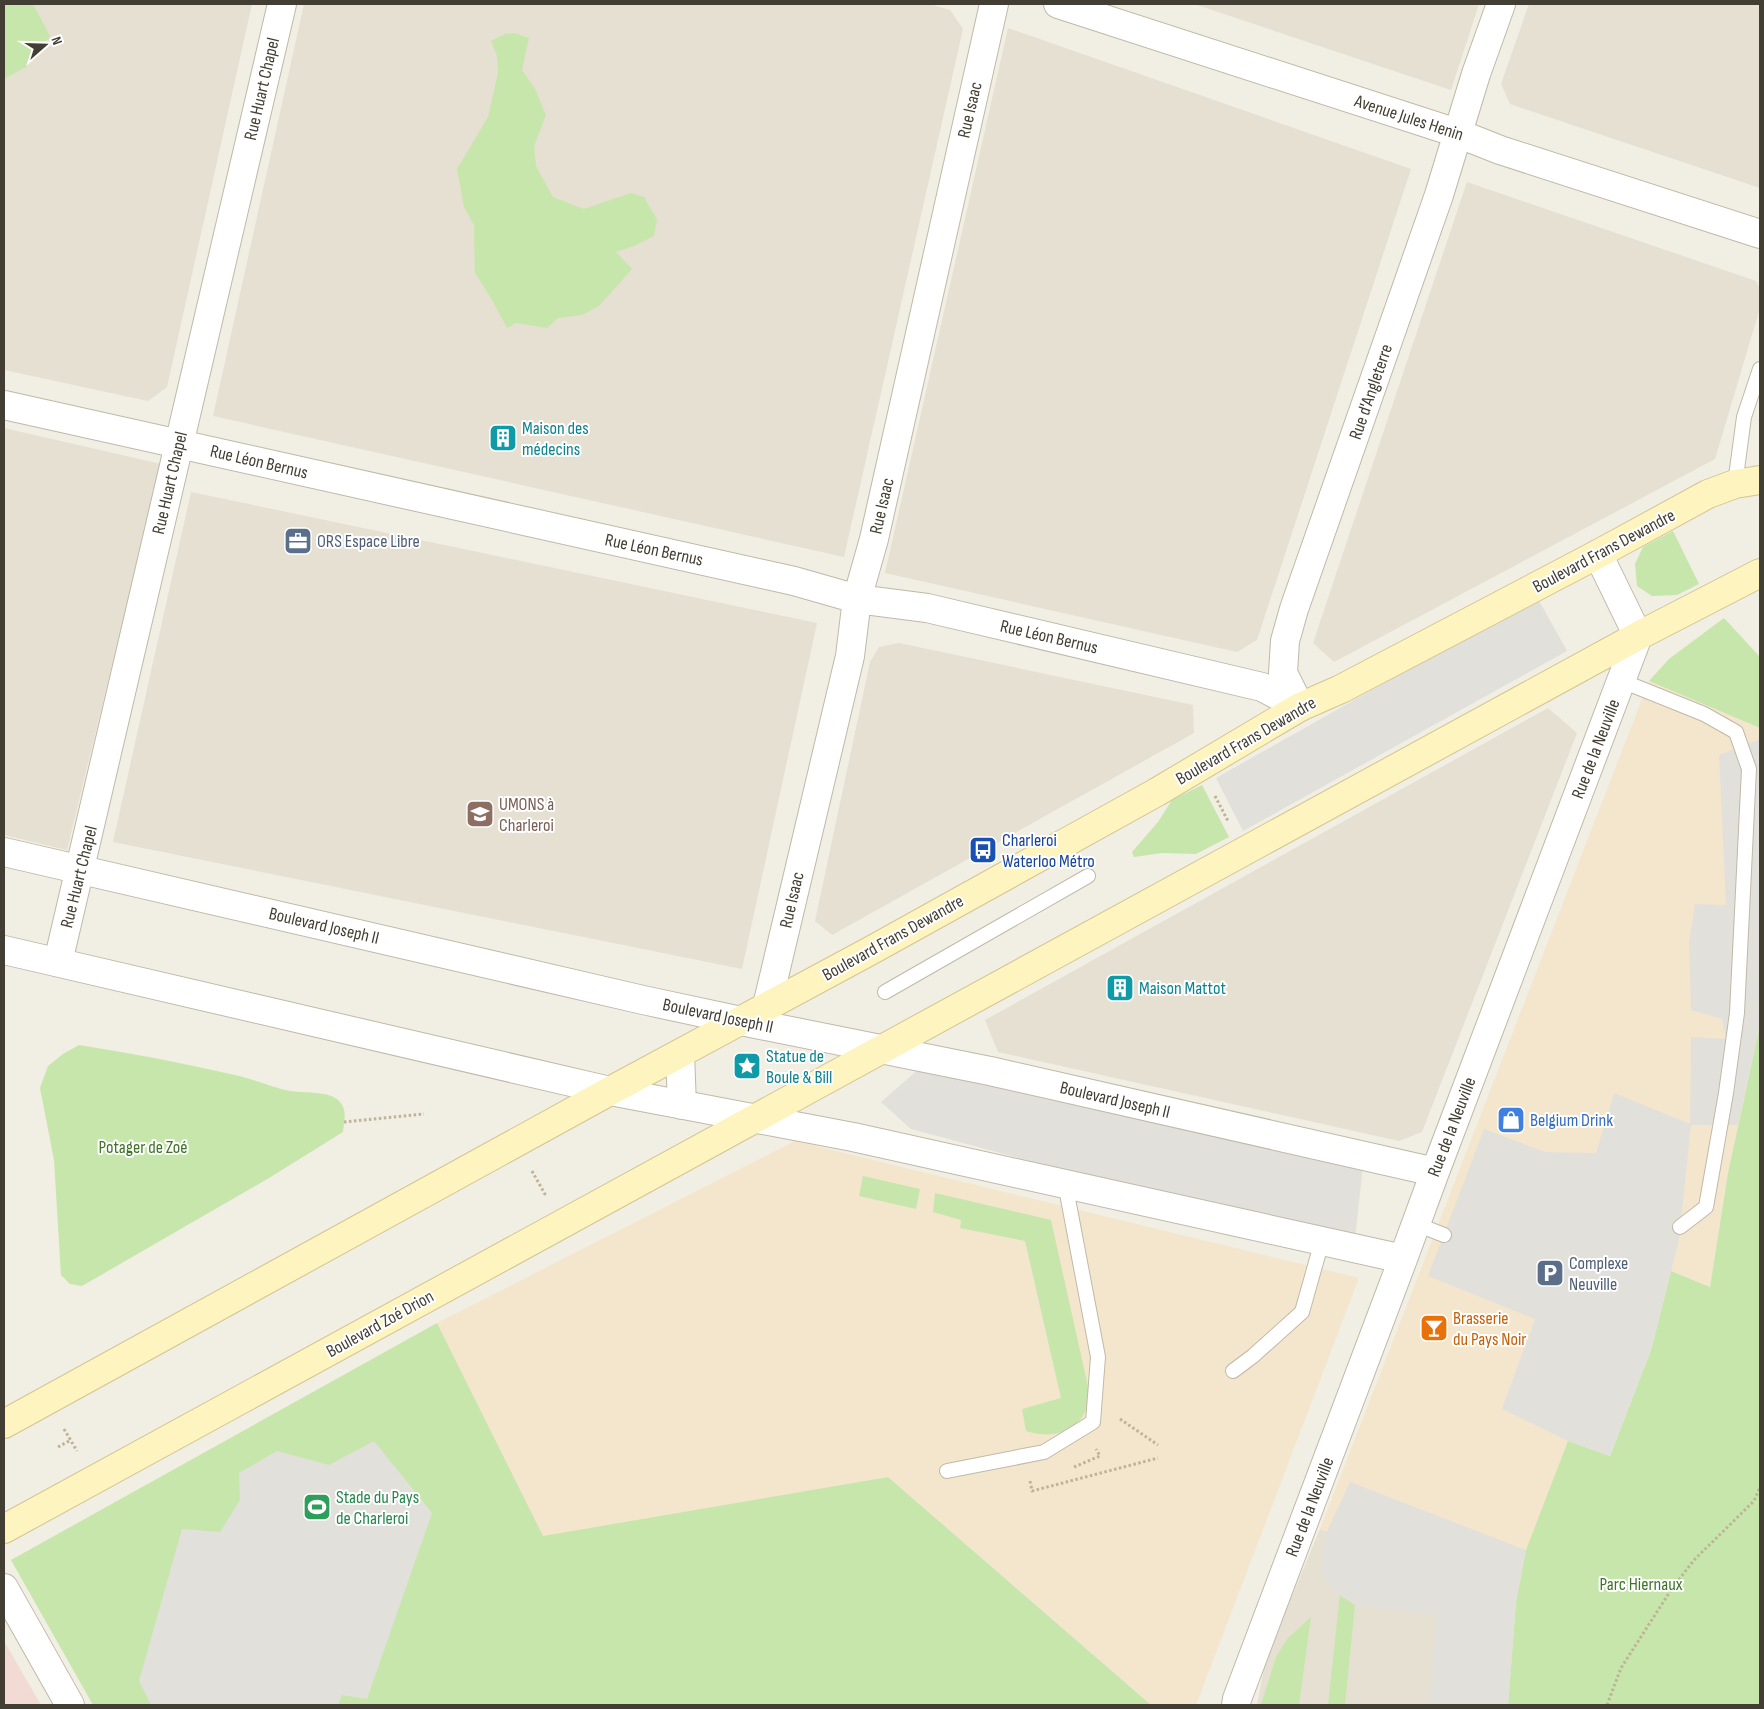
<svg xmlns="http://www.w3.org/2000/svg" width="1764" height="1709" viewBox="0 0 1764 1709" font-family="'Sofia Sans Condensed',sans-serif">
<style>
.residential{fill:#e5e0d1}
.commercial{fill:#f4e6cd}
.medical{fill:#f3dbd5}
.green{fill:#c7e6ab}
.parking{fill:#e2e0db}
.lines{fill:none;stroke-linecap:round;stroke-linejoin:round}
.service-casing{stroke:#c0b9a8;stroke-width:16}
.minor-casing{stroke:#c0b9a8;stroke-width:30}
.tertiary-casing{stroke:#c0b9a8;stroke-width:30}
.secondary-casing{stroke:#d2c592;stroke-width:30}
.path{stroke:#beb397;stroke-width:3;stroke-dasharray:2.5 2.5;stroke-linecap:butt}
.service{stroke:#fff;stroke-width:14}
.minor{stroke:#fff;stroke-width:28}
.tertiary{stroke:#fff;stroke-width:28}
.secondary{stroke:#fef4c0;stroke-width:28}
.labels{text-anchor:middle;dominant-baseline:central;stroke-width:4;stroke-linejoin:round;paint-order:stroke}
.street-label{font-size:18px;fill:#433e33;stroke:#fff}
.culture-label{font-size:18px;fill:#0d838f;stroke:#fff;text-anchor:start}
.service-label{font-size:18px;fill:#4e5e75;stroke:#fff;text-anchor:start}
.education-label{font-size:18px;fill:#785e54;stroke:#fff;text-anchor:start}
.transit-label{font-size:18px;fill:#164399;stroke:#fff;text-anchor:start}
.shop-label{font-size:18px;fill:#366cbe;stroke:#fff;text-anchor:start}
.park-label{font-size:18px;fill:#3f7427;stroke:#fff}
.food-label{font-size:18px;fill:#c56008;stroke:#fff;text-anchor:start}
.leisure-label{font-size:18px;fill:#27864d;stroke:#fff;text-anchor:start}
</style>
<rect width="100%" height="100%" fill="#f1eee3"/>
<path class="residential" d="M 4,4 L 252,4 L 167,387 L 148,401 L 4,370 Z
M 304,4 L 930,4 L 950,10 L 963,29 L 844,557 L 213,416 Z
M 1194,4 L 1479,4 L 1451,90 Z
M 1529,4 L 1760,4 L 1760,188 L 1510,104 L 1501,84 Z
M 1008,28 L 1411,169 L 1257,640 L 1237,652 L 885,573 Z
M 1467,182 L 1756,281 L 1760,289 L 1760,308 L 1715,459 L 1334,662 L 1313,643 Z
M 4,428 L 161,464 L 67,850 L 4,835 Z
M 191,492 L 817,623 L 742,969 L 113,842 Z
M 899,643 L 1193,705 L 1194,733 L 832,935 L 815,921 L 870,662 L 879,647 Z
M 1548,708 L 1577,733 L 1422,1132 L 1399,1141 L 998,1052 L 985,1020 Z
M 1320,1529 L 1516,1602 L 1508,1705 L 1257,1705 L 1266,1659 Z"/>
<path class="commercial" d="M 1649,681 L 1760,728 L 1760,1025 L 1728,1173 L 1710,1287 L 1672,1271 L 1516,1602 L 1320,1529 Z
M 795,1141 L 1359,1278 L 1196,1705 L 1151,1705 L 888,1477 L 543,1537 L 437,1323 Z"/>
<path class="medical" d="M 4,1641 L 41,1705 L 4,1705 Z"/>
<path class="green" d="M 4,4 L 33,4 L 50,36 L 26,67 L 4,79 Z
M 514,33 L 529,38 L 522,70 L 535,89 L 546,115 L 534,146 L 536,166 L 553,197 L 584,209 L 631,193 L 644,197 L 657,220 L 654,236 L 634,246 L 616,252 L 632,269 L 599,306 L 582,315 L 558,318 L 547,328 L 516,323 L 507,328 L 491,298 L 475,273 L 474,225 L 464,207 L 457,169 L 488,117 L 498,73 L 497,56 L 491,41 L 505,34 Z
M 1673,531 L 1699,584 L 1677,595 L 1652,596 L 1637,586 L 1635,564 L 1643,547 Z
M 1724,618 L 1760,657 L 1760,728 L 1649,681 L 1669,659 Z
M 1202,785 L 1229,837 L 1196,854 L 1162,853 L 1134,857 L 1132,852 L 1158,822 L 1172,800 Z
M 1760,1025 L 1760,1705 L 1508,1705 L 1516,1602 L 1526,1550 L 1568,1441 L 1610,1456 L 1651,1350 L 1671,1271 L 1710,1287 L 1728,1173 Z
M 79,1045 C 131,1053 183,1063 235,1075 C 254,1079 272,1088 290,1091 C 303,1093 328,1091 338,1100 C 348,1109 344,1120 343,1132 L 269,1178 L 82,1286 L 70,1284 L 61,1275 L 54,1160 L 40,1088 L 48,1066 L 63,1054 Z
M 863,1176 L 920,1189 L 916,1209 L 859,1196 Z
M 935,1193 L 1051,1220 L 1091,1400 C 1087,1406 1084,1416 1079,1421 C 1063,1436 1046,1437 1026,1431 L 1022,1409 L 1061,1398 L 1025,1241 L 960,1228 L 961,1220 L 933,1212 Z
M 437,1323 L 543,1536 L 888,1477 L 1151,1705 L 93,1705 L 11,1560 Z
M 1340,1594 L 1355,1605 L 1345,1705 L 1328,1705 Z
M 1311,1617 L 1299,1705 L 1261,1705 L 1276,1657 L 1287,1639 Z"/>
<path class="parking" d="M 1537,597 L 1567,651 L 1243,831 L 1216,778 Z
M 1760,739 L 1760,1025 L 1738,1125 L 1691,1125 L 1679,1240 L 1651,1350 L 1610,1456 L 1568,1441 L 1502,1409 L 1535,1319 L 1428,1276 L 1484,1129 L 1545,1152 L 1596,1153 L 1614,1093 L 1690,1124 L 1691,1037 L 1726,1039 L 1722,1019 L 1691,1010 L 1689,942 L 1695,904 L 1726,905 L 1719,755 Z
M 920,1068 L 1364,1156 L 1354,1248 L 911,1129 L 881,1102 Z
M 374,1441 L 432,1513 L 367,1699 L 342,1695 L 338,1705 L 151,1705 L 139,1681 L 182,1529 L 220,1532 L 240,1500 L 239,1473 L 277,1451 L 329,1465 Z
M 1350,1482 L 1526,1550 L 1516,1602 L 1508,1705 L 1429,1705 L 1437,1614 L 1355,1605 L 1336,1593 L 1320,1574 L 1327,1531 Z"/>
<g class="lines">
<defs>
<path id="service" d="M 1735,484 L 1744,417 L 1760,369
M 1622,681 L 1704,714 L 1736,732 L 1749,769 L 1737,1013 L 1726,1093 L 1706,1207 L 1680,1227
M 885,992 L 1088,876
M 1416,1224 L 1444,1235
M 1233,1371 L 1253,1356 L 1302,1312 L 1322,1241
M 947,1471 L 1044,1452 L 1093,1422 L 1098,1357 L 1065,1183"/>
<path id="minor" d="M 1058,4 L 1457,133 L 1500,150 L 1760,234
M 4,405 L 794,581 L 857,599 L 927,608 L 1262,687 L 1300,707
M 1300,707 L 1283,673 L 1285,641 L 1294,609 L 1439,195 L 1476,74 L 1501,4
M 4,852 L 643,1000 L 741,1021 L 990,1071 L 1435,1172
M 4,950 L 610,1091 L 853,1137 L 1403,1259
M 58,962 L 282,4
M 767,1006 L 850,656 L 857,599 L 874,539 L 994,4
M 680,1054 L 682,1105
M 4,1588 L 70,1705
M 1236,1705 L 1237,1699 L 1403,1259 L 1435,1172 L 1638,636"/>
<path id="tertiary" d="M 1598,554 L 1638,636"/>
<path id="secondary" d="M 4,1424 L 610,1091 L 870,951 L 1157,792 L 1300,707 L 1341,689 L 1598,554 L 1708,494 L 1735,484 L 1760,480
M 4,1529 L 1638,636 L 1760,573"/>
</defs>
<use href="#service" class="service-casing"/>
<use href="#minor" class="minor-casing"/>
<use href="#tertiary" class="tertiary-casing"/>
<use href="#secondary" class="secondary-casing"/>
<path class="path" d="M 1215,796 L 1228,821
M 344,1122 L 424,1114
M 532,1171 L 546,1196
M 1120,1419 L 1158,1445
M 64,1429 L 77,1451
M 58,1447 L 71,1440
M 1074,1467 L 1100,1456 L 1096,1449
M 1030,1481 L 1032,1491 L 1158,1458
M 1607,1705 L 1621,1668 L 1671,1590 L 1694,1560 L 1754,1501 L 1760,1487"/>
<use href="#service" class="service"/>
<use href="#minor" class="minor"/>
<use href="#tertiary" class="tertiary"/>
<use href="#secondary" class="secondary"/>
</g>
<defs>
<symbol id="building-square" viewBox="-11 -11 22 22"><rect x="-9" y="-9" width="18" height="18" rx="4" fill="#0f9aa8" stroke="#fff"/><path d="M-4-6H4V6H1V3H-1V6H-4ZM-2.5-4.3h1.7v1.8h-1.7ZM.8-4.3h1.7v1.8H.8ZM-2.5-1h1.7V.8h-1.7ZM.8-1h1.7V.8H.8Z" fill="#fff"/></symbol>
<symbol id="office-square" viewBox="-11 -11 22 22"><rect x="-9" y="-9" width="18" height="18" rx="4" fill="#5c6f8a" stroke="#fff"/><path d="M-6-3h4V-5.5h4V-3h4V5H-6ZM-1-4.5V-3h2v-1.5ZM-6 0V1H6V0Z" fill="#fff"/></symbol>
<symbol id="university-square" viewBox="-11 -11 22 22"><rect x="-9" y="-9" width="18" height="18" rx="4" fill="#8d6e63" stroke="#fff"/><path d="M0-5L7-2L0 1L-7-2ZM-4 1L0 2.5L4 1V4Q0 6-4 4Z" fill="#fff"/></symbol>
<symbol id="bus-square" viewBox="-11 -11 22 22"><rect x="-9" y="-9" width="18" height="18" rx="4" fill="#1a4fb4" stroke="#fff"/><path d="M-5-6H5V4H4V6H2V4H-2V6H-4V4H-5ZM-3.5-4V0h7V-4ZM-3.5 1.2v1.5H-2V1.2ZM2 1.2v1.5H3.5V1.2Z" fill="#fff"/></symbol>
<symbol id="sight-square" viewBox="-11 -11 22 22"><rect x="-9" y="-9" width="18" height="18" rx="4" fill="#0f9aa8" stroke="#fff"/><path d="M0-6L1.8-2.2L6-1.7L2.9 1.2L3.7 5.4L0 3.3L-3.7 5.4L-2.9 1.2L-6-1.7L-1.8-2.2Z" fill="#fff"/></symbol>
<symbol id="shop-square" viewBox="-11 -11 22 22"><rect x="-9" y="-9" width="18" height="18" rx="4" fill="#3f7fe0" stroke="#fff"/><path d="M-5-2.5h2.3a2.7 3.5 0 0 1 5.4 0H5L5.5 6h-11ZM-1.5-2.5h3a1.5 2.3 0 0 0-3 0Z" fill="#fff"/></symbol>
<symbol id="parking-square" viewBox="-11 -11 22 22"><rect x="-9" y="-9" width="18" height="18" rx="4" fill="#5c6f8a" stroke="#fff"/><path d="M-3.5-5.5H1a3.5 3.5 0 0 1 0 7H-1V5.5H-3.5ZM-1-3.4V-.6H.8a1.4 1.4 0 0 0 0-2.8Z" fill="#fff"/></symbol>
<symbol id="bar-square" viewBox="-11 -11 22 22"><rect x="-9" y="-9" width="18" height="18" rx="4" fill="#e8710a" stroke="#fff"/><path d="M-6-5H6L.8 .8V4.5H3.5V6h-7V4.5H-.8V.8Z" fill="#fff"/></symbol>
<symbol id="stadium-square" viewBox="-11 -11 22 22"><rect x="-9" y="-9" width="18" height="18" rx="4" fill="#2e9e5b" stroke="#fff"/><path d="M0-5a6.5 5 0 1 0 0 10a6.5 5 0 1 0 0-10ZM-3.5-1.8h7v3.6h-7Z" fill="#fff"/></symbol>
</defs>
<g fill-rule="evenodd">
<use href="#building-square" x="487" y="422" width="32" height="32"/>
<use href="#office-square" x="282" y="525" width="32" height="32"/>
<use href="#university-square" x="464" y="798" width="32" height="32"/>
<use href="#bus-square" x="967" y="834" width="32" height="32"/>
<use href="#building-square" x="1104" y="972" width="32" height="32"/>
<use href="#sight-square" x="731" y="1050" width="32" height="32"/>
<use href="#shop-square" x="1495" y="1104" width="32" height="32"/>
<use href="#parking-square" x="1534" y="1257" width="32" height="32"/>
<use href="#bar-square" x="1418" y="1312" width="32" height="32"/>
<use href="#stadium-square" x="301" y="1491" width="32" height="32"/>
</g>
<g class="labels">
<g class="street-label">
<text transform="translate(262 89) rotate(-77)">Rue Huart Chapel</text>
<text transform="translate(970 110) rotate(-77)">Rue Isaac</text>
<text transform="translate(1409 118) rotate(18)">Avenue Jules Henin</text>
<text transform="translate(1371 392) rotate(-71)">Rue d'Angleterre</text>
<text transform="translate(259 462) rotate(13)">Rue Léon Bernus</text>
<text transform="translate(170 483) rotate(-77)">Rue Huart Chapel</text>
<text transform="translate(882 506) rotate(-77)">Rue Isaac</text>
<text transform="translate(654 550) rotate(12)">Rue Léon Bernus</text>
<text transform="translate(1604 551) rotate(-28)">Boulevard Frans Dewandre</text>
<text transform="translate(1049 637) rotate(13)">Rue Léon Bernus</text>
<text transform="translate(1246 741) rotate(-30)">Boulevard Frans Dewandre</text>
<text transform="translate(1596 749) rotate(-69)">Rue de la Neuville</text>
<text transform="translate(79 877) rotate(-76)">Rue Huart Chapel</text>
<text transform="translate(792 900) rotate(-77)">Rue Isaac</text>
<text transform="translate(324 926) rotate(13)">Boulevard Joseph II</text>
<text transform="translate(893 938) rotate(-29)">Boulevard Frans Dewandre</text>
<text transform="translate(718 1016) rotate(12)">Boulevard Joseph II</text>
<text transform="translate(1115 1100) rotate(13)">Boulevard Joseph II</text>
<text transform="translate(1452 1127) rotate(-69)">Rue de la Neuville</text>
<text transform="translate(380 1324) rotate(-29)">Boulevard Zoé Drion</text>
<text transform="translate(1310 1507) rotate(-69)">Rue de la Neuville</text>
</g>
<g class="culture-label">
<text x="522" y="428">Maison des<tspan x="522" dy="21">médecins</tspan></text>
<text x="1139" y="988">Maison Mattot</text>
<text x="766" y="1056">Statue de<tspan x="766" dy="21">Boule &amp; Bill</tspan></text>
</g>
<g class="service-label">
<text x="317" y="541">ORS Espace Libre</text>
<text x="1569" y="1263">Complexe<tspan x="1569" dy="21">Neuville</tspan></text>
</g>
<g class="education-label">
<text x="499" y="804">UMONS à<tspan x="499" dy="21">Charleroi</tspan></text>
</g>
<g class="transit-label">
<text x="1002" y="840">Charleroi<tspan x="1002" dy="21">Waterloo Métro</tspan></text>
</g>
<g class="shop-label">
<text x="1530" y="1120">Belgium Drink</text>
</g>
<g class="park-label">
<text x="143" y="1147">Potager de Zoé</text>
<text x="1641" y="1584">Parc Hiernaux</text>
</g>
<g class="food-label">
<text x="1453" y="1318">Brasserie<tspan x="1453" dy="21">du Pays Noir</tspan></text>
</g>
<g class="leisure-label">
<text x="336" y="1497">Stade du Pays<tspan x="336" dy="21">de Charleroi</tspan></text>
</g>
</g>
<rect width="1764" height="1709" fill="none" stroke="#433e33" stroke-width="10"/>
<g transform="translate(45 45) rotate(70)" stroke="#ffffff" stroke-width="4" paint-order="stroke">
<path d="M0-4L9 19L0 12L-9 19Z" fill="#433e33"/>
<text y="-8" font-size="14" font-weight="bold" text-anchor="middle" fill="#433e33">N</text>
</g>
</svg>
